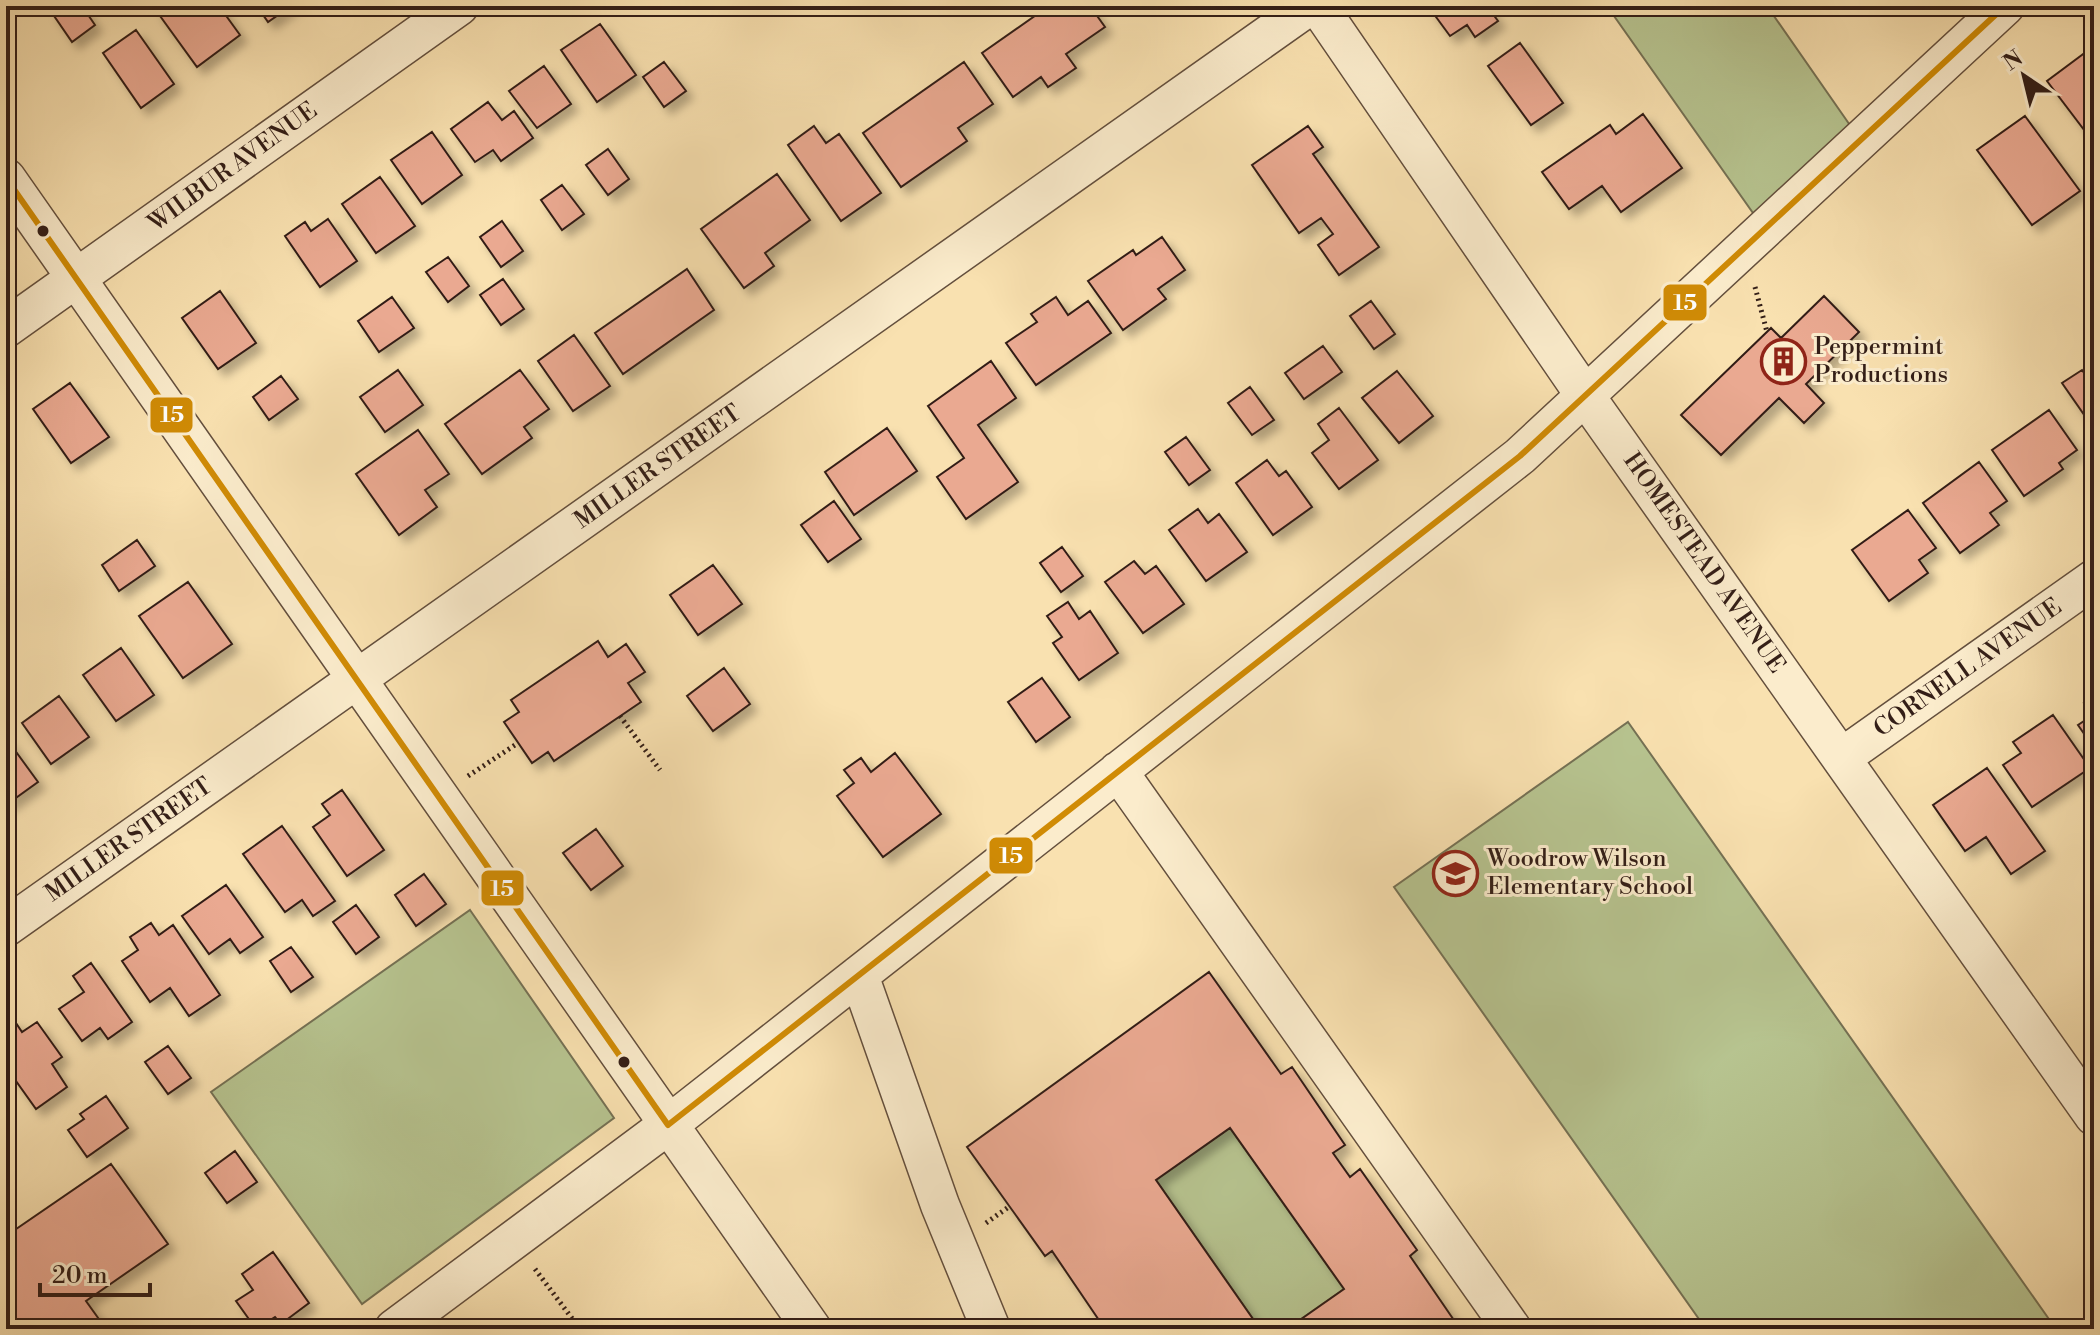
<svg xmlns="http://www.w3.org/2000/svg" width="2100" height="1335" viewBox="0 0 2100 1335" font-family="'Libre Bodoni',serif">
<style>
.green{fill:#b7c490;stroke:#757154;stroke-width:2}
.building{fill:#eaa991;stroke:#331e17;stroke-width:2;filter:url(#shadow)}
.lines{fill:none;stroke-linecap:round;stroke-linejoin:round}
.minor-casing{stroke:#644f3d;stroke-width:41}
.path{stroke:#331e17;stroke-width:5;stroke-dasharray:2 4;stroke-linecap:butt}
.minor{stroke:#fbeccc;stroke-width:38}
.bus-1-casing{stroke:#fbeccc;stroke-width:12}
.bus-1{stroke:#d08b05;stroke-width:6}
.bus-dot{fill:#331e17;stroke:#fbeccc;stroke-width:3}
.labels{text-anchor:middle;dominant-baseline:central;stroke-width:6;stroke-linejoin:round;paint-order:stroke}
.street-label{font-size:24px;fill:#331e17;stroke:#fbeccc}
.poi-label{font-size:24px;fill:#331e17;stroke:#fbeccc;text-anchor:start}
.line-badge{stroke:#fbeccc;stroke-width:3}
.badge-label{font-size:22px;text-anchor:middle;font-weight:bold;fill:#fff}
</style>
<defs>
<filter id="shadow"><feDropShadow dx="7" dy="7" stdDeviation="4" flood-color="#0004"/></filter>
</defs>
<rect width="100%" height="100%" fill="#f9e1b0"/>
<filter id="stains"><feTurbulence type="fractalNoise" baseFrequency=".0025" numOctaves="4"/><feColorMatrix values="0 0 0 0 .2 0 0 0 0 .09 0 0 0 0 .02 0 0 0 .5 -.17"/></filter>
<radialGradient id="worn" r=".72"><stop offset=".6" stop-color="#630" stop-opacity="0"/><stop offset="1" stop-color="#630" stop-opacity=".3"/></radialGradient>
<path class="green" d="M 1607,6 L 1767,6 L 1861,141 L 1765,230 Z
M 1628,722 L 2051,1322 L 2042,1329 L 1706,1329 L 1394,887 Z
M 470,910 L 614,1118 L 362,1304 L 211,1092 Z
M 1230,1128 L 1344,1289 L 1287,1329 L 1260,1329 L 1156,1180 Z"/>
<path class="building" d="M 56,6 L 82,6 L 95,25 L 72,42 L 50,10 Z
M 159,6 L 219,6 L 240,35 L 197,67 L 155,9 Z
M 257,6 L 291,6 L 268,22 Z
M 1049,6 L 1090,6 L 1105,27 L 1066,54 L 1076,68 L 1048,87 L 1041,77 L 1013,97 L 982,53 Z
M 1428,6 L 1487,6 L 1498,21 L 1475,37 L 1467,25 L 1450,36 Z
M 600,24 L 636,75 L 597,102 L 561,50 Z
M 136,30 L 174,84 L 141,108 L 103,53 Z
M 1520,43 L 1563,103 L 1531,125 L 1488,66 Z
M 2094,46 L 2094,143 L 2047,81 Z
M 664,62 L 686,91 L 664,107 L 643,77 Z
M 964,62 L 993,104 L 958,128 L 967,141 L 901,187 L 863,133 Z
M 544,66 L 571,104 L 537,128 L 509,91 Z
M 488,102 L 502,120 L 514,111 L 533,138 L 501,161 L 493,150 L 475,162 L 451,129 Z
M 1643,114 L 1682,168 L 1621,212 L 1602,186 L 1569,209 L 1542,172 L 1610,125 L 1616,134 Z
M 2025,116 L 2080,191 L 2032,225 L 1977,150 Z
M 814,126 L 826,143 L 839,134 L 881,193 L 841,221 L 788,145 Z
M 1308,126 L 1323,147 L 1313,154 L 1379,247 L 1339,275 L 1318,245 L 1333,234 L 1321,218 L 1299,233 L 1252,165 Z
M 432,132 L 462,175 L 422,204 L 391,160 Z
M 608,149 L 629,179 L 608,195 L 586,165 Z
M 777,174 L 810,220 L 765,253 L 774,266 L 744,288 L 701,229 Z
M 380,177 L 415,226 L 376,253 L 342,204 Z
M 562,185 L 584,214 L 562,230 L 541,200 Z
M 328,219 L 357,261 L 320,287 L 285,236 L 305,222 L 311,231 Z
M 502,221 L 523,251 L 501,267 L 480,237 Z
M 1162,237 L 1185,270 L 1158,289 L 1166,299 L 1123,330 L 1088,281 L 1133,250 L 1136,255 Z
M 448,257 L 469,286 L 448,302 L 426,272 Z
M 687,269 L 714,310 L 623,374 L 595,333 Z
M 503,279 L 524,309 L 501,325 L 480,295 Z
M 220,291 L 256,343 L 218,369 L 182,318 Z
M 1824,296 L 1859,332 L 1806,384 L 1824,403 L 1804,423 L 1779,398 L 1721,455 L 1681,415 L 1771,328 L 1781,338 Z
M 392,297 L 414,328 L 379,352 L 358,321 Z
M 1056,297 L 1068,315 L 1088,301 L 1111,333 L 1036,385 L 1006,343 L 1037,322 L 1031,314 Z
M 1371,301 L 1395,334 L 1374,349 L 1350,316 Z
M 574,335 L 610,386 L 573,411 L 538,361 Z
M 1323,346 L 1342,372 L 1304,399 L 1285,373 Z
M 991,361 L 1016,398 L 978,425 L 1018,482 L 966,519 L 937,477 L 964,458 L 928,406 Z
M 398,370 L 423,405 L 385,432 L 360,397 Z
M 520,370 L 549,409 L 524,427 L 532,438 L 482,474 L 445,424 Z
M 2082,370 L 2089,380 L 2094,377 L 2094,429 L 2062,383 Z
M 1397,371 L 1433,416 L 1399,443 L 1362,398 Z
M 281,376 L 298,399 L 269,420 L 253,397 Z
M 70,383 L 109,437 L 71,463 L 33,409 Z
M 1250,387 L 1274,420 L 1252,435 L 1228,403 Z
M 1339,408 L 1378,460 L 1339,489 L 1312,453 L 1329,440 L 1318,424 Z
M 2049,410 L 2077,450 L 2059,463 L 2063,469 L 2024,496 L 1992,450 Z
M 887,428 L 917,471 L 854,515 L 825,472 Z
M 418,430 L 449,474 L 425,490 L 437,507 L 399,535 L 356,474 Z
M 1186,437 L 1210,470 L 1189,485 L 1165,452 Z
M 1267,460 L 1279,476 L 1286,471 L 1312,507 L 1273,535 L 1236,483 Z
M 1979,462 L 2007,501 L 1990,513 L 1999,525 L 1960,553 L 1923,503 Z
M 834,501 L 861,539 L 828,562 L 801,525 Z
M 1198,509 L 1208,523 L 1219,514 L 1247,552 L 1206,581 L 1169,530 Z
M 1908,510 L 1936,548 L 1919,560 L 1928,573 L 1889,601 L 1852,550 Z
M 137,540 L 155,566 L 119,591 L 102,565 Z
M 1062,547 L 1083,576 L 1061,592 L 1040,563 Z
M 1134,561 L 1145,574 L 1156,566 L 1184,604 L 1143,633 L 1105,582 Z
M 713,565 L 742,604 L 698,635 L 670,595 Z
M 188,582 L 232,644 L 183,678 L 139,616 Z
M 1068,602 L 1079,619 L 1090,611 L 1118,653 L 1079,680 L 1053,643 L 1062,637 L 1047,616 Z
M 598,641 L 608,657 L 626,644 L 645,672 L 628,683 L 641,702 L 554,761 L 548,752 L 532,763 L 504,722 L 519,712 L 511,700 Z
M 121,648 L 154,695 L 116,721 L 83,675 Z
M 724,668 L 750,704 L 713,731 L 687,696 Z
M 1042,678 L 1070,717 L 1036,742 L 1008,702 Z
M 59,696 L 89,737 L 51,764 L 22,723 Z
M 2094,696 L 2094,748 L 2078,725 L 2093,715 L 2084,703 Z
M 2053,715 L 2090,768 L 2032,807 L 2003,765 L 2021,753 L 2013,742 Z
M 6,738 L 38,782 L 6,805 Z
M 895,753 L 941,814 L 883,857 L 837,796 L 854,783 L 844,770 L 861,758 L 871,772 Z
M 1987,768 L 2045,851 L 2011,874 L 1986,837 L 1965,851 L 1933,805 Z
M 342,790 L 384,850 L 347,876 L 313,827 L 330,815 L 322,804 Z
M 282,826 L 335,901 L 313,916 L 302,900 L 285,912 L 243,854 Z
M 596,829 L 623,866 L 591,890 L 563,853 Z
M 424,874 L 446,904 L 416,926 L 395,895 Z
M 226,885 L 263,937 L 240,953 L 230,939 L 209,954 L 182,916 Z
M 356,905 L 379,937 L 356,954 L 333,922 Z
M 151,923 L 159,935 L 173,925 L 220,995 L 189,1016 L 170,988 L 150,1002 L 122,961 L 138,950 L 130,937 Z
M 291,947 L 313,977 L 291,992 L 270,961 Z
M 91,963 L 132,1022 L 108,1039 L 100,1028 L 82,1041 L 59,1009 L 84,992 L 73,976 Z
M 1209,972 L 1281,1074 L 1292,1067 L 1345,1145 L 1333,1153 L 1350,1177 L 1360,1169 L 1417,1250 L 1410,1256 L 1460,1329 L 1287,1329 L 1344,1289 L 1230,1128 L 1156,1180 L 1260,1329 L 1105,1329 L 1052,1251 L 1045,1256 L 967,1147 Z
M 14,1020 L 22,1032 L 37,1022 L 62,1057 L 52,1064 L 67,1087 L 36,1109 L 6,1067 L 6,1026 Z
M 168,1046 L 191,1078 L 168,1094 L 145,1062 Z
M 106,1096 L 128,1128 L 87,1157 L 68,1130 L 84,1119 L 80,1114 Z
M 235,1151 L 257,1182 L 227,1203 L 205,1173 Z
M 111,1164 L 168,1244 L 86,1301 L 106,1329 L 6,1329 L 6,1236 Z
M 273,1252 L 309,1303 L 281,1324 L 275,1317 L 256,1329 L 236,1301 L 253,1290 L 242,1274 Z"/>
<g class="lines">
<defs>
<path id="minor" d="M 1318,6 L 1586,397 L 2094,1116
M 6,178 L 812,1329
M 6,328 L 459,6
M 1841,758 L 2094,579
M 1118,771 L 1512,1329
M 6,927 L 1309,6
M 859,975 L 940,1205 L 991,1329
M 394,1329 L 668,1125 L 1520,456 L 2005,6"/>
</defs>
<use href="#minor" class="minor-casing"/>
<path class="path" d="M 1755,287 L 1767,332
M 620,716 L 660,770
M 468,776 L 518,743
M 986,1223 L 1010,1206
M 535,1269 L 580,1329"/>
<use href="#minor" class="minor"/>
<defs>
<path id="bus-1" d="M 6,178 L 668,1125
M 668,1125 L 1520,456 L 2005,6"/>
</defs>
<use href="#bus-1" class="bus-1-casing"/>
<use href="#bus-1" class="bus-1"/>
</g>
<defs>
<symbol id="building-ring" viewBox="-11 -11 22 22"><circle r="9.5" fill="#fbeccc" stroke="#8f2418" stroke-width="1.5"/><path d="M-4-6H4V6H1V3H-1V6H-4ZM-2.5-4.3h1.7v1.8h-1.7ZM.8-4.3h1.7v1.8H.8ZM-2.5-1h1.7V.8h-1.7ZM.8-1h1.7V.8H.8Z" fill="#8f2418"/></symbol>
<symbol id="school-ring" viewBox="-11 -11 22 22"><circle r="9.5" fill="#fbeccc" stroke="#8f2418" stroke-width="1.5"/><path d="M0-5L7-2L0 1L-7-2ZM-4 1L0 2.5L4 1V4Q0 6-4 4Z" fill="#8f2418"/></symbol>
</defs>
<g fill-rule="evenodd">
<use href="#building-ring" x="1758" y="336" width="51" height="51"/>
<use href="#school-ring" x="1430" y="848" width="51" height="51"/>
</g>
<g class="bus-dot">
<circle cx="43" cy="231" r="7"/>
<circle cx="624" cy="1062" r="7"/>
</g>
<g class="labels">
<g class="street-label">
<text transform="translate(233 167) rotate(-36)">WILBUR AVENUE</text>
<text transform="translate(658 467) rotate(-35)">MILLER STREET</text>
<text transform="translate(1704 563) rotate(55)">HOMESTEAD AVENUE</text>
<text transform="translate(1968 668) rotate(-35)">CORNELL AVENUE</text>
<text transform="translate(129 840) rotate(-35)">MILLER STREET</text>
</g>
<g class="poi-label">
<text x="1814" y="347">Peppermint<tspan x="1814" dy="28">Productions</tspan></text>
<text x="1487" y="859">Woodrow Wilson<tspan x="1487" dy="28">Elementary School</tspan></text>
</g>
</g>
<g class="line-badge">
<rect x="1662" y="283" width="46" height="39" rx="8" fill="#d08b05"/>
<rect x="149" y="396" width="45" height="38" rx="8" fill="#d08b05"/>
<rect x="988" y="836" width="46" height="39" rx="8" fill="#d08b05"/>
<rect x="480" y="869" width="45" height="38" rx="8" fill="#d08b05"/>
</g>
<g class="badge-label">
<text x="1685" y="310">15</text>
<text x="172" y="422">15</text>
<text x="1011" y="863">15</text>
<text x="502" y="896">15</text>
</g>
<rect width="2100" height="1335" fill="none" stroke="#f9e1b0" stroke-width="32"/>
<rect x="8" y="8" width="2084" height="1319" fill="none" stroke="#331e17" stroke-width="4"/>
<rect x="16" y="16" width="2068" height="1303" fill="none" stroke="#331e17" stroke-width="2"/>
<g transform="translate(2024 76) rotate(325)" stroke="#fbeccc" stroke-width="6" paint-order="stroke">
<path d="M0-6L14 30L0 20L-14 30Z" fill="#331e17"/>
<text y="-12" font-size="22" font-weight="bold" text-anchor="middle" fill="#331e17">N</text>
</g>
<path d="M40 1283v12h110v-12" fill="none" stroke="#331e17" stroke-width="4"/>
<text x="52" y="1283" font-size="24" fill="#331e17" stroke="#fbeccc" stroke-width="6" paint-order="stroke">20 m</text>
<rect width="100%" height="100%" filter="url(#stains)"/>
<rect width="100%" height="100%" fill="url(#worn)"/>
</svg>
